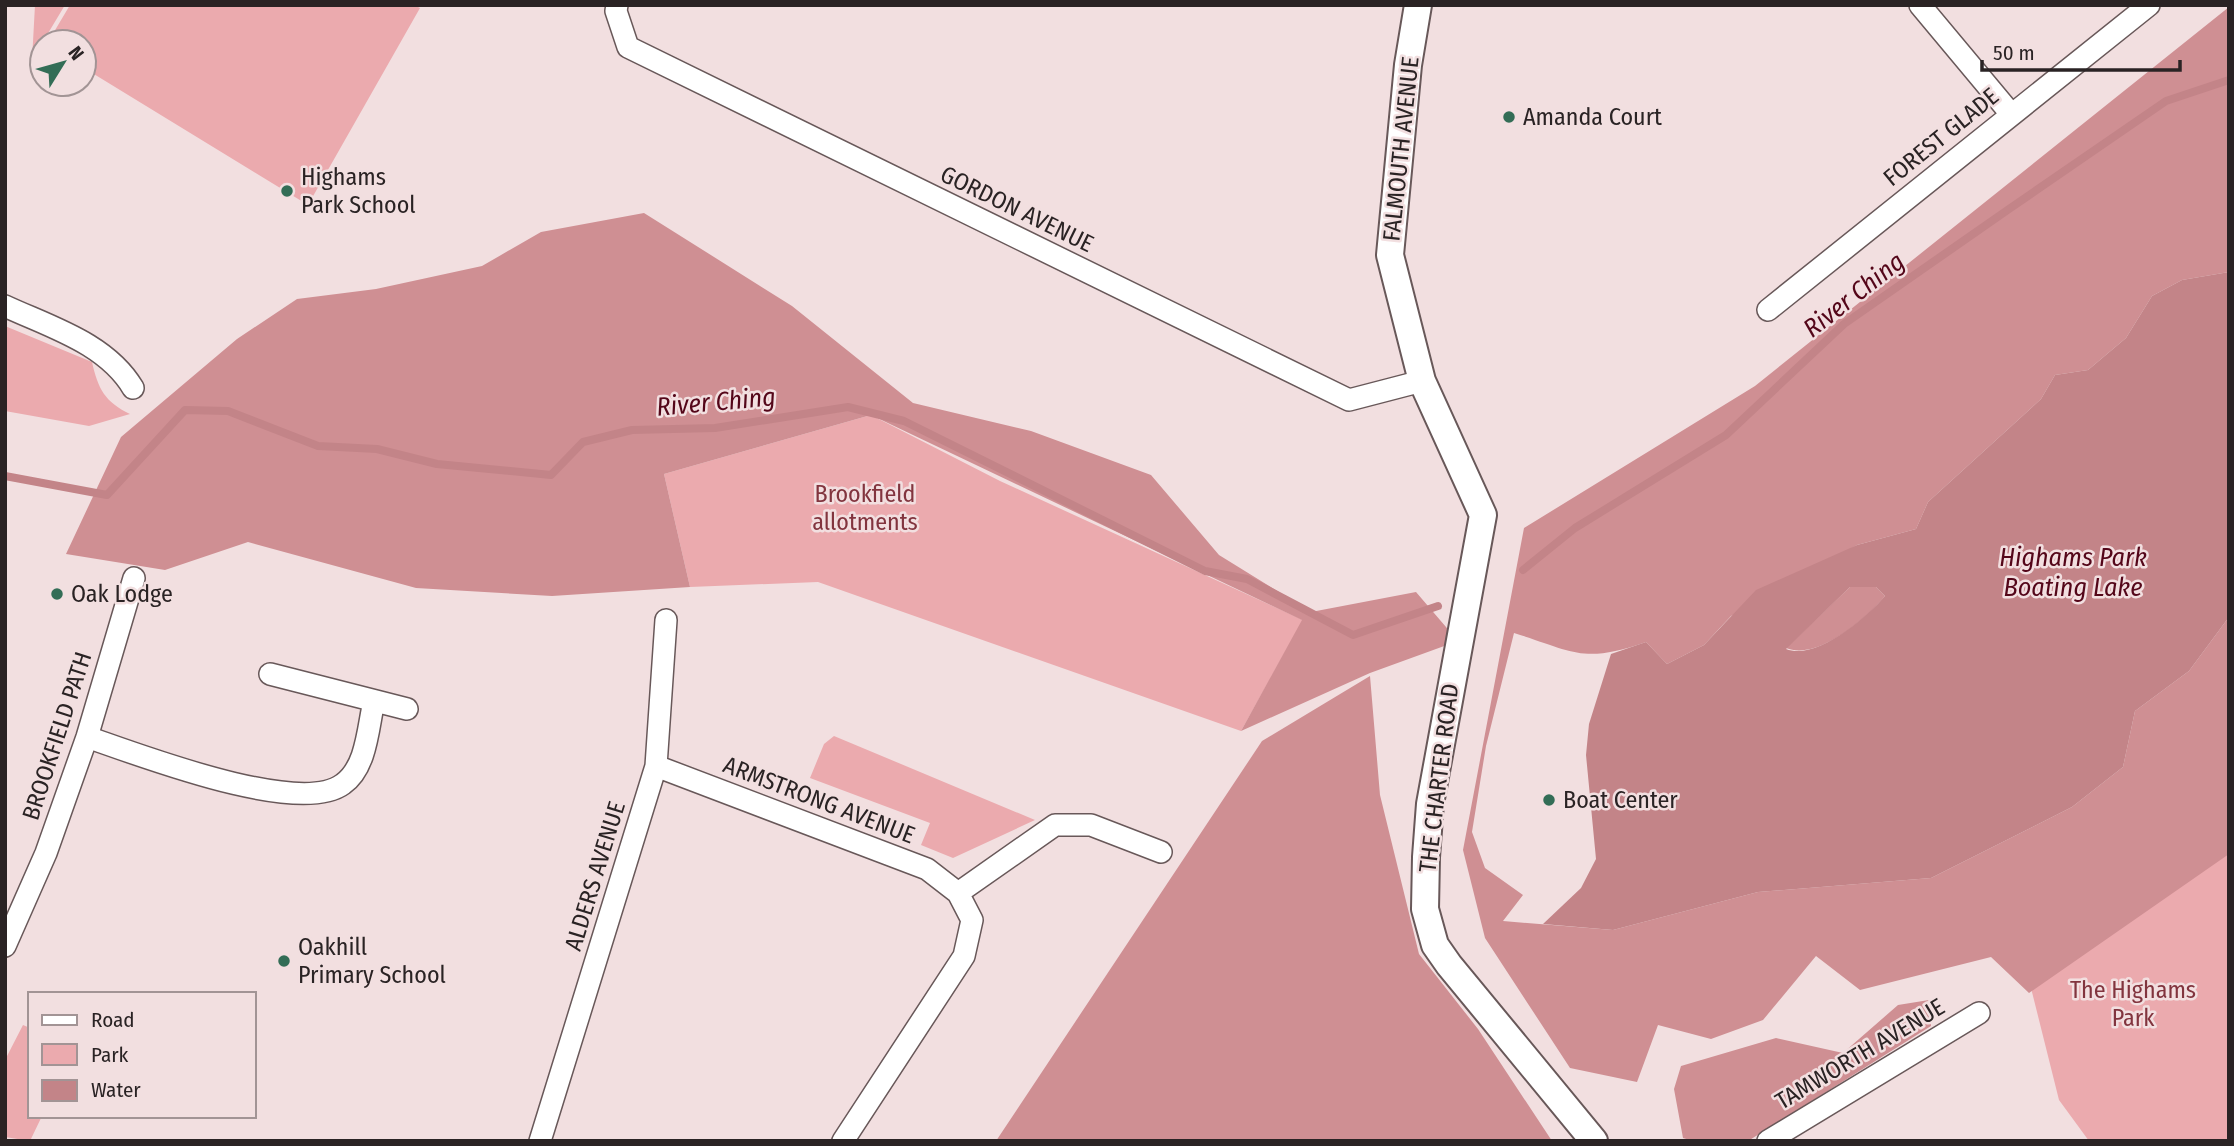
<svg xmlns="http://www.w3.org/2000/svg" width="2234" height="1146" viewBox="0 0 2234 1146" font-family="'Fira Sans Condensed',sans-serif">
<style>
.green{fill:#ebaaae}
.forest{fill:#cf8f93}
.water{fill:#c38488;fill-rule:evenodd}
.lines{fill:none;stroke-linecap:round;stroke-linejoin:round}
.stream{stroke:#c38488;stroke-width:8}
.minor-casing{stroke:#685859;stroke-width:24}
.tertiary-casing{stroke:#685859;stroke-width:30}
.minor{stroke:#fff;stroke-width:21}
.tertiary{stroke:#fff;stroke-width:26}
.poi-dot{fill:#336d56;stroke:#f2dfe0;stroke-width:2.5}
.labels{text-anchor:middle;dominant-baseline:central;stroke-width:5;stroke-linejoin:round;paint-order:stroke}
.poi-label{font-size:24px;fill:#2a2324;stroke:#f2dfe0;text-anchor:start}
.street-label{font-size:24px;fill:#2a2324;stroke:#f2dfe0}
.park-label{font-size:24px;fill:#82343e;stroke:#f2dfe0}
.water-label{font-size:26px;font-style:italic;fill:#540619;stroke:#f2dfe0}
</style>
<rect width="100%" height="100%" fill="#f2dfe0"/>
<path class="green" d="M 35,5 L 65,5 L 32,60 Z
M 70,5 L 414,5 L 420,8 L 308,205 L 84,68 L 84,42 L 48,42 Z
M 5,326 L 92,362 C 98,389 105,402 130,414 L 89,426 L 5,411 Z
M 871,415 L 1000,481 L 1303,620 L 1241,731 L 818,582 L 690,587 L 664,474 Z
M 834,736 L 1035,820 L 953,858 L 921,845 L 930,823 L 810,778 L 824,744 Z
M 2229,842 L 2229,1141 L 2089,1141 L 2059,1100 L 2031,988 Z
M 23,1025 L 30,1028 L 30,1116 L 42,1116 L 30,1141 L 5,1137 L 5,1060 Z"/>
<path class="forest" d="M 2229,7 L 2229,272 L 2182,280 L 2152,296 L 2126,338 L 2088,370 L 2055,375 L 2041,399 L 1928,502 L 1916,529 L 1857,545 L 1731,616 L 1704,645 L 1667,664 L 1646,642 C 1583,664 1575,652 1514,633 L 1486,746 L 1472,832 L 1485,868 L 1523,895 L 1503,921 L 1613,930 L 1758,892 L 1931,878 L 2072,807 L 2123,767 L 2135,711 L 2189,671 L 2229,617 L 2229,854 L 2029,993 L 1991,957 L 1860,990 L 1816,956 L 1763,1020 L 1711,1039 L 1658,1025 L 1637,1082 L 1570,1068 L 1485,938 L 1463,850 L 1524,528 L 1755,386 Z
M 644,213 L 792,306 L 913,403 L 1031,431 L 1151,475 L 1219,555 L 1311,612 L 1416,592 L 1458,641 L 1370,673 L 1241,731 L 1302,620 L 871,415 L 664,474 L 690,587 L 552,596 L 416,588 L 248,542 L 165,570 L 66,554 L 121,437 L 237,339 L 297,299 L 376,289 L 482,266 L 541,232 Z
M 1850,587 L 1876,587 L 1885,596 C 1866,619 1817,661 1786,648 Z
M 1370,676 L 1380,795 L 1419,954 L 1478,1029 L 1552,1141 L 996,1141 L 1262,741 Z
M 1929,1000 L 1931,1026 L 1748,1141 L 1693,1141 L 1683,1138 L 1674,1089 L 1681,1066 L 1776,1038 L 1843,1053 L 1898,1005 Z"/>
<path class="water" d="M 2229,272 L 2229,617 L 2189,671 L 2135,711 L 2123,767 L 2072,807 L 1931,878 L 1758,892 L 1613,930 L 1543,924 L 1581,888 L 1596,859 L 1586,755 L 1589,724 L 1611,654 L 1646,642 L 1667,664 L 1704,645 L 1756,590 L 1857,545 L 1916,529 L 1928,502 L 2041,399 L 2055,375 L 2088,370 L 2126,338 L 2152,296 L 2182,280 ZM 1850,587 L 1876,587 L 1885,596 C 1866,618 1816,661 1786,649 Z"/>
<g class="lines">
<path class="stream" d="M 5,476 L 107,495 L 185,410 L 228,411 L 318,446 L 377,449 L 437,464 L 551,475 L 583,442 L 632,430 L 715,428 L 848,407 L 904,421 L 1205,571 L 1247,579 L 1353,635 L 1438,606
M 1523,570 L 1575,528 L 1726,435 L 1844,324 L 2009,209 L 2166,101 L 2229,80"/>
<defs>
<path id="minor" d="M 617,5 L 616,11 L 628,47 L 1349,400 L 1422,381
M 1920,5 L 2011,114
M 5,306 C 50,327 106,343 133,388
M 1768,310 L 2149,5
M 270,674 L 407,709
M 87,737 C 137,754 299,817 343,784 C 367,767 368,727 374,701
M 656,766 L 927,869 L 958,893 L 972,920 L 964,956 L 843,1141
M 958,893 L 1055,825 L 1091,825 L 1161,852
M 5,946 L 46,853 L 87,737 L 134,578
M 540,1141 L 656,766 L 666,620
M 1768,1141 L 1979,1013"/>
<path id="tertiary" d="M 1418,5 L 1408,65 L 1390,255 L 1422,381 L 1483,515 L 1430,804 L 1426,857 L 1425,909 L 1435,945 L 1449,965 L 1594,1141"/>
</defs>
<use href="#minor" class="minor-casing"/>
<use href="#tertiary" class="tertiary-casing"/>
<use href="#minor" class="minor"/>
<use href="#tertiary" class="tertiary"/>
</g>
<g class="poi-dot">
<circle cx="1509" cy="117" r="7"/>
<circle cx="287" cy="191" r="7"/>
<circle cx="57" cy="594" r="7"/>
<circle cx="1549" cy="800" r="7"/>
<circle cx="284" cy="961" r="7"/>
</g>
<g class="labels">
<g class="poi-label">
<text x="1523" y="117">Amanda Court</text>
<text x="301" y="177">Highams<tspan x="301" dy="28">Park School</tspan></text>
<text x="71" y="594">Oak Lodge</text>
<text x="1563" y="800">Boat Center</text>
<text x="298" y="947">Oakhill<tspan x="298" dy="28">Primary School</tspan></text>
</g>
<g class="street-label">
<text transform="translate(1941 137) rotate(-39)">FOREST GLADE</text>
<text transform="translate(1401 149) rotate(-84)">FALMOUTH AVENUE</text>
<text transform="translate(1017 209) rotate(26)">GORDON AVENUE</text>
<text transform="translate(57 736) rotate(-72)">BROOKFIELD PATH</text>
<text transform="translate(1439 778) rotate(-83)">THE CHARTER ROAD</text>
<text transform="translate(819 800) rotate(21)">ARMSTRONG AVENUE</text>
<text transform="translate(595 876) rotate(-73)">ALDERS AVENUE</text>
<text transform="translate(1860 1054) rotate(-31)">TAMWORTH AVENUE</text>
</g>
<g class="park-label">
<text x="865" y="494">Brookfield<tspan x="865" dy="28">allotments</tspan></text>
<text x="2133" y="990">The Highams<tspan x="2133" dy="28">Park</tspan></text>
</g>
<g class="water-label">
<text transform="translate(1854 295) rotate(-38)">River Ching</text>
<text transform="translate(716 402) rotate(-5)">River Ching</text>
<text x="2073" y="557">Highams Park<tspan x="2073" dy="30">Boating Lake</tspan></text>
</g>
</g>
<rect width="2234" height="1146" fill="none" stroke="#2a2324" stroke-width="14"/>
<rect x="28" y="992" width="228" height="126" fill="#f2dfe0" stroke="#a29495" stroke-width="2"/>
<rect x="42" y="1015" width="35" height="10" fill="#ffffff" stroke="#a29495" stroke-width="2"/>
<text x="91" y="1027" font-size="21" fill="#2a2324">Road</text>
<rect x="42" y="1044" width="35" height="21" fill="#ebaaae" stroke="#a29495" stroke-width="2"/>
<text x="91" y="1062" font-size="21" fill="#2a2324">Park</text>
<rect x="42" y="1080" width="35" height="21" fill="#c38488" stroke="#a29495" stroke-width="2"/>
<text x="91" y="1097" font-size="21" fill="#2a2324">Water</text>
<g transform="translate(63 63) rotate(53)"><circle r="33" fill="#f2dfe0" stroke="#a29495" stroke-width="2"/>
<path d="M0-5L12 26L0 18L-12 26Z" fill="#336d56"/>
<text y="-10" font-size="19" font-weight="bold" text-anchor="middle" fill="#2a2324">N</text>
</g>
<path d="M1982 60v10h198v-10" fill="none" stroke="#2a2324" stroke-width="3.5"/>
<text x="1993" y="60" font-size="21" fill="#2a2324" stroke="#f2dfe0" stroke-width="5" paint-order="stroke">50 m</text>
</svg>
